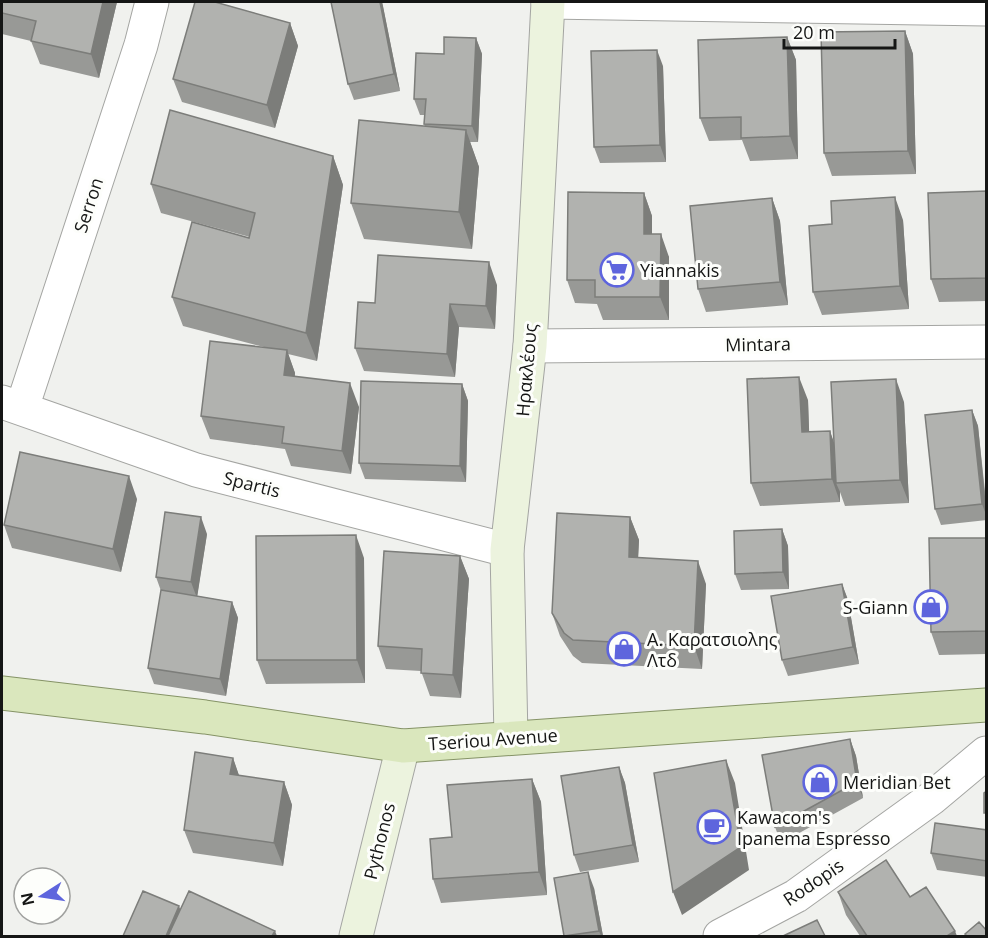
<svg xmlns="http://www.w3.org/2000/svg" width="988" height="938" viewBox="0 0 988 938" font-family="'Open Sans',sans-serif">
<style>
.lines{fill:none;stroke-linecap:round;stroke-linejoin:round}
.street-casing{stroke:#a4a5a2;stroke-width:35}
.secondary-casing{stroke:#a4a5a2;stroke-width:35}
.primary-casing{stroke:#859366;stroke-width:35}
.street{stroke:#fff;stroke-width:33}
.secondary{stroke:#ecf3de;stroke-width:33}
.primary{stroke:#dae7bd;stroke-width:33}
.wall{fill:#989996}
.shaded-wall{fill:#7c7d7a}
.building{fill:#b1b2af;stroke:#7c7d7a;stroke-width:1.5}
.labels{text-anchor:middle;dominant-baseline:central;stroke-width:6;stroke-linejoin:round;paint-order:stroke}
.street-label{font-size:18px;fill:#151615;stroke:#fdfefb}
.poi-label{font-size:18px;fill:#151615;stroke:#fdfefb;text-anchor:start}
</style>
<rect width="100%" height="100%" fill="#f0f1ee"/>
<g class="lines">
<defs>
<path id="street" d="M 548,2 L 986,9
M 530,346 L 986,342
M 2,402 L 196,470 L 507,550
M 22,408 L 141,45 L 152,2
M 720,936 L 796,896 L 932,798 L 986,753"/>
<path id="secondary" d="M 511,738 L 507,550 L 530,346 L 548,2
M 356,936 L 403,746"/>
<path id="primary" d="M 2,693 L 205,717 L 403,746 L 986,705"/>
</defs>
<use href="#street" class="street-casing"/>
<use href="#secondary" class="secondary-casing"/>
<use href="#primary" class="primary-casing"/>
<use href="#street" class="street"/>
<use href="#secondary" class="secondary"/>
<use href="#primary" class="primary"/>
</g>
<path class="wall" d="M 2,2 L 117,2 L 99,78 L 40,64 L 31,41 L 2,34 Z
M 331,2 L 382,2 L 400,91 L 354,100 L 348,84 Z
M 290,23 L 298,46 L 275,128 L 182,102 L 173,79 Z
M 905,31 L 913,54 L 916,174 L 832,176 L 824,153 Z
M 787,37 L 796,60 L 798,159 L 750,161 L 742,140 L 709,141 L 700,118 Z
M 476,38 L 482,54 L 478,142 L 470,142 L 479,167 L 472,249 L 364,239 L 351,203 L 425,127 L 424,124 L 425,115 L 420,115 L 414,99 L 444,54 Z
M 663,66 L 666,162 L 600,163 L 594,147 Z
M 333,156 L 343,185 L 317,361 L 288,354 L 295,373 L 295,377 L 359,407 L 351,474 L 291,466 L 285,449 L 210,439 L 201,416 L 264,347 L 183,326 L 172,297 L 250,237 L 161,213 L 151,184 Z
M 987,191 L 987,301 L 939,302 L 931,279 Z
M 644,193 L 652,216 L 652,234 L 669,257 L 669,320 L 603,320 L 597,304 L 575,303 L 567,280 Z
M 772,198 L 780,221 L 788,305 L 706,312 L 698,289 Z
M 903,220 L 909,309 L 822,315 L 813,292 L 832,224 Z
M 497,285 L 495,329 L 459,327 L 455,377 L 364,371 L 355,348 L 375,303 Z
M 462,384 L 468,401 L 466,482 L 365,479 L 359,463 Z
M 808,400 L 809,432 L 830,431 L 834,444 L 904,402 L 909,503 L 845,506 L 840,492 L 840,502 L 760,506 L 751,483 Z
M 972,410 L 978,426 L 987,510 L 987,520 L 941,525 L 935,509 Z
M 137,499 L 121,572 L 12,548 L 4,525 Z
M 630,517 L 639,540 L 638,558 L 706,584 L 702,669 L 582,663 L 573,656 L 560,636 L 552,613 Z
M 782,529 L 788,546 L 789,589 L 741,590 L 735,574 Z
M 207,534 L 197,596 L 232,602 L 238,618 L 226,696 L 154,684 L 148,668 L 161,591 L 156,577 Z
M 987,538 L 987,654 L 939,655 L 931,632 Z
M 460,556 L 469,579 L 461,698 L 430,696 L 421,671 L 386,669 L 378,646 Z
M 364,558 L 365,683 L 266,684 L 257,660 Z
M 842,584 L 848,600 L 859,664 L 788,676 L 782,660 Z
M 850,739 L 856,756 L 863,798 L 781,843 L 775,827 Z
M 233,758 L 239,776 L 284,782 L 292,805 L 283,866 L 193,853 L 184,830 Z
M 619,767 L 625,783 L 639,862 L 580,872 L 574,855 Z
M 532,779 L 541,802 L 547,895 L 441,903 L 433,879 L 452,837 Z
M 987,830 L 987,877 L 937,870 L 931,853 Z
M 594,888 L 603,936 L 564,936 Z
M 838,892 L 957,936 L 860,936 L 846,915 Z"/>
<path class="shaded-wall" d="M 103,2 L 117,2 L 99,78 L 91,54 Z
M 380,2 L 382,2 L 383,6 L 400,91 L 394,74 Z
M 290,23 L 298,46 L 275,128 L 267,105 Z
M 905,31 L 913,54 L 916,174 L 908,151 Z
M 787,37 L 796,60 L 798,159 L 790,136 Z
M 476,38 L 482,54 L 478,142 L 472,126 Z
M 657,50 L 663,66 L 666,162 L 660,145 Z
M 466,130 L 479,167 L 472,249 L 459,212 Z
M 333,156 L 343,185 L 317,361 L 306,333 Z
M 644,193 L 652,216 L 652,257 L 644,234 Z
M 895,197 L 903,220 L 909,309 L 900,286 Z
M 772,198 L 780,221 L 788,305 L 780,282 Z
M 661,234 L 669,257 L 669,320 L 660,297 Z
M 489,262 L 497,285 L 495,329 L 486,306 Z
M 450,304 L 459,327 L 455,377 L 447,354 Z
M 287,350 L 295,373 L 292,398 L 284,375 Z
M 799,377 L 808,400 L 810,455 L 802,432 Z
M 896,379 L 904,402 L 909,503 L 900,480 Z
M 350,383 L 359,407 L 351,474 L 342,451 Z
M 462,384 L 468,401 L 466,482 L 460,466 Z
M 972,410 L 978,426 L 987,517 L 982,504 Z
M 830,431 L 838,454 L 836,483 L 840,492 L 840,502 L 832,479 Z
M 129,476 L 137,499 L 121,572 L 113,549 Z
M 201,517 L 207,534 L 197,598 L 191,582 Z
M 630,517 L 639,540 L 637,580 L 629,557 Z
M 782,529 L 788,546 L 789,589 L 783,572 Z
M 356,535 L 364,558 L 365,683 L 357,660 Z
M 460,556 L 469,579 L 461,698 L 453,675 Z
M 698,561 L 706,584 L 702,669 L 694,646 Z
M 842,584 L 848,600 L 859,664 L 853,647 Z
M 232,602 L 238,618 L 226,696 L 220,679 Z
M 850,739 L 856,756 L 863,798 L 857,782 Z
M 233,758 L 241,781 L 230,774 Z
M 726,760 L 735,783 L 749,870 L 682,915 L 673,892 Z
M 619,767 L 625,783 L 639,862 L 633,845 Z
M 532,779 L 541,802 L 547,895 L 539,872 Z
M 284,782 L 292,805 L 283,866 L 274,843 Z
M 588,872 L 594,888 L 603,936 L 601,936 L 599,931 Z
M 179,906 L 185,922 L 179,936 L 166,936 Z
M 275,931 L 277,936 L 272,936 Z
M 955,931 L 957,936 L 947,936 Z"/>
<path class="building" d="M 2,2 L 103,2 L 91,54 L 31,41 L 36,21 L 2,13 Z
M 195,2 L 215,2 L 290,23 L 267,105 L 173,79 Z
M 331,2 L 380,2 L 394,74 L 348,84 Z
M 905,31 L 908,151 L 824,153 L 821,32 Z
M 444,37 L 476,38 L 472,126 L 424,124 L 426,99 L 414,99 L 416,53 L 444,54 Z
M 787,37 L 790,136 L 741,138 L 741,117 L 700,118 L 698,40 Z
M 657,50 L 660,145 L 594,147 L 591,51 Z
M 170,110 L 333,156 L 306,333 L 172,297 L 192,222 L 249,238 L 255,213 L 151,184 Z
M 359,120 L 466,130 L 459,212 L 351,203 Z
M 987,191 L 987,278 L 931,279 L 928,193 Z
M 568,192 L 644,193 L 644,234 L 661,234 L 660,297 L 595,297 L 595,280 L 567,280 Z
M 895,197 L 900,286 L 813,292 L 809,226 L 832,224 L 831,201 Z
M 772,198 L 780,282 L 698,289 L 690,206 Z
M 378,255 L 489,262 L 486,306 L 450,304 L 447,354 L 355,348 L 358,302 L 375,303 Z
M 210,341 L 287,350 L 284,375 L 350,383 L 342,451 L 282,443 L 284,427 L 201,416 Z
M 799,377 L 802,432 L 830,431 L 832,479 L 751,483 L 747,379 Z
M 896,379 L 900,480 L 836,483 L 831,382 Z
M 361,381 L 462,384 L 460,466 L 359,463 Z
M 972,410 L 982,504 L 935,509 L 925,415 Z
M 20,452 L 129,476 L 113,549 L 4,525 Z
M 165,512 L 201,517 L 191,582 L 156,577 Z
M 557,513 L 630,517 L 629,557 L 698,561 L 694,646 L 573,640 L 564,633 L 552,613 Z
M 782,529 L 783,572 L 735,574 L 734,531 Z
M 356,535 L 357,660 L 257,660 L 256,536 Z
M 929,538 L 987,538 L 987,631 L 931,632 Z
M 384,551 L 460,556 L 453,675 L 421,673 L 422,649 L 378,646 Z
M 842,584 L 853,647 L 782,660 L 771,596 Z
M 161,590 L 232,602 L 220,679 L 148,668 Z
M 850,739 L 857,782 L 775,827 L 762,755 Z
M 195,752 L 233,758 L 230,774 L 284,782 L 274,843 L 184,830 Z
M 726,760 L 741,847 L 673,892 L 654,773 Z
M 619,767 L 633,845 L 574,855 L 561,776 Z
M 532,779 L 539,872 L 433,879 L 430,839 L 452,837 L 447,785 Z
M 987,791 L 987,813 L 984,813 L 984,793 Z
M 935,823 L 987,830 L 987,861 L 931,853 Z
M 886,860 L 910,897 L 926,887 L 955,931 L 947,936 L 867,936 L 838,892 Z
M 588,872 L 599,931 L 564,936 L 554,878 Z
M 143,891 L 179,906 L 166,936 L 123,936 Z
M 189,891 L 275,931 L 272,936 L 168,936 Z
M 817,920 L 825,936 L 783,936 Z
M 979,922 L 987,931 L 987,936 L 967,936 L 965,934 Z"/>
<defs>
<symbol id="supermarket-ring" viewBox="-11 -11 22 22"><circle r="9.5" fill="#fdfefb" stroke="#5e65dd" stroke-width="1.5"/><path d="M-6-5.5h2.5l.6 2H6L4.5 2H-2.5L-4.4-4H-6ZM-1.5 3.2a1.3 1.3 0 1 0 .1 0ZM3 3.2a1.3 1.3 0 1 0 .1 0Z" fill="#5e65dd"/></symbol>
<symbol id="shop-ring" viewBox="-11 -11 22 22"><circle r="9.5" fill="#fdfefb" stroke="#5e65dd" stroke-width="1.5"/><path d="M-5-2.5h2.3a2.7 3.5 0 0 1 5.4 0H5L5.5 6h-11ZM-1.5-2.5h3a1.5 2.3 0 0 0-3 0Z" fill="#5e65dd"/></symbol>
<symbol id="cafe-ring" viewBox="-11 -11 22 22"><circle r="9.5" fill="#fdfefb" stroke="#5e65dd" stroke-width="1.5"/><path d="M-5.5-4.5H6V0H3Q3 3.5 0 3.5H-2.5Q-5.5 3.5-5.5 0ZM3-3.2v2h1.7v-2ZM-6 4.5H4V6H-6Z" fill="#5e65dd"/></symbol>
</defs>
<g fill-rule="evenodd">
<use href="#supermarket-ring" x="598" y="251" width="38" height="38"/>
<use href="#shop-ring" x="912" y="588" width="38" height="38"/>
<use href="#shop-ring" x="605" y="630" width="38" height="38"/>
<use href="#shop-ring" x="801" y="763" width="38" height="38"/>
<use href="#cafe-ring" x="695" y="808" width="38" height="38"/>
</g>
<g class="labels">
<g class="street-label">
<text transform="translate(88 205) rotate(-72)">Serron</text>
<text transform="translate(758 344) rotate(-1)">Mintara</text>
<text transform="translate(526 370) rotate(-85)">Ηρακλέους</text>
<text transform="translate(252 484) rotate(14)">Spartis</text>
<text transform="translate(493 739) rotate(-4)">Tseriou Avenue</text>
<text transform="translate(379 841) rotate(-76)">Pythonos</text>
<text transform="translate(813 882) rotate(-34)">Rodopis</text>
</g>
<g class="poi-label">
<text x="640" y="270">Yiannakis</text>
<text x="908" y="607" text-anchor="end">S-Giann</text>
<text x="647" y="639">Α. Καρατσιολης<tspan x="647" dy="21">Λτδ</tspan></text>
<text x="843" y="782">Meridian Bet</text>
<text x="737" y="817">Kawacom's<tspan x="737" dy="21">Ipanema Espresso</tspan></text>
</g>
</g>
<rect width="988" height="938" fill="none" stroke="#151615" stroke-width="6"/>
<g transform="translate(42 896) rotate(258)"><circle r="28" fill="#fdfefb" stroke="#a0a19f" stroke-width="1.5"/>
<path d="M0-4.5L10 22L0 15L-10 22Z" fill="#5e65dd"/>
<text y="-9" font-size="16" font-weight="bold" text-anchor="middle" fill="#151615">N</text>
</g>
<path d="M784 39v9h111v-9" fill="none" stroke="#151615" stroke-width="3"/>
<text x="793" y="39" font-size="18" fill="#151615" stroke="#fdfefb" stroke-width="4.5" paint-order="stroke">20 m</text>
</svg>
